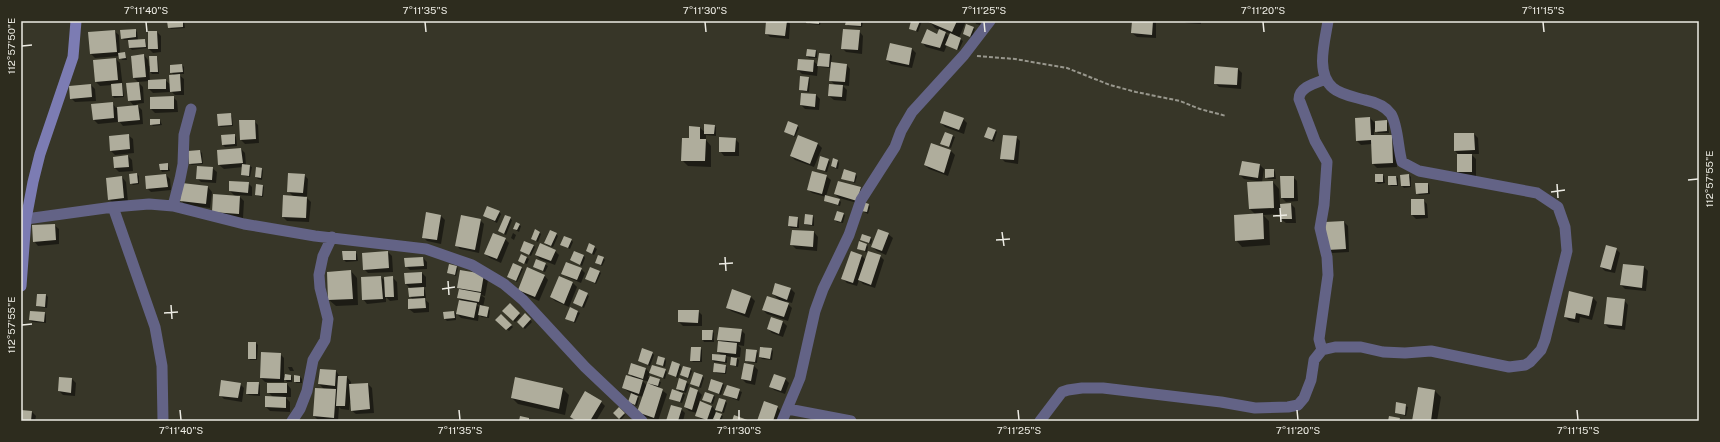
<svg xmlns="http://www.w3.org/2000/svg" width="1720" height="442" viewBox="0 0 1720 442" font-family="'Public Sans',sans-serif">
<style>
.shadow{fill:#0007;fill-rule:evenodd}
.building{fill:#afad9c}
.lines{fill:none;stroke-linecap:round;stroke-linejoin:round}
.path{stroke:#98978d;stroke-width:2;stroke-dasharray:4 2;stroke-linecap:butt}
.minor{stroke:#636386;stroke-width:11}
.secondary{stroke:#7c7cb3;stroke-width:11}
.ticks{fill:none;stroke:#edece4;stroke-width:1.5}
.neatline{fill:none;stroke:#edece4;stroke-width:1.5}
.ticks-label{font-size:10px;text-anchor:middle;fill:#edece4}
</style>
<rect width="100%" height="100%" fill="#373628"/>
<path class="shadow" d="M 125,21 L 136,21 L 136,22 L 126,23 Z
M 168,21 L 184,21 L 185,28 L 171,29 L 169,27 Z
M 767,21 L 788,21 L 790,24 L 789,39 L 770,37 L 766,33 Z
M 807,21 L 821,21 L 820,25 L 809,24 Z
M 847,21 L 863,21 L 862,27 L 848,26 L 846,24 Z
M 912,21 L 922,21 L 918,32 L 910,28 Z
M 929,21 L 966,21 L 959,38 L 963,41 L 959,50 L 947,45 L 944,52 L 926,47 L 922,42 L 937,35 L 939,30 L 935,28 ZM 944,31 L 950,34 L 949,37 Z
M 975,21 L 981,21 L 980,25 L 976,24 Z
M 1133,21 L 1156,21 L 1156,38 L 1137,37 L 1132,33 Z
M 1184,21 L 1201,21 L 1201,24 L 1186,23 Z
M 973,28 L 975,29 L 972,37 L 964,34 Z
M 135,30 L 137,32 L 138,40 L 145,40 L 146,41 L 147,48 L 132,50 L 130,48 L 129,40 L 124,40 L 122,38 Z
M 114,31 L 119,35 L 120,54 L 125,53 L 127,60 L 122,60 L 120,56 L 95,58 L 91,54 L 89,33 Z
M 859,31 L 863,36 L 862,54 L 846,52 L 842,48 Z
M 157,32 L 161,36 L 161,52 L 153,53 L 149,49 Z
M 912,49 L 916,53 L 912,68 L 891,64 L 887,60 Z
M 816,50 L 817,52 L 817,58 L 809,58 L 807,56 Z
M 830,54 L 832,56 L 831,63 L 846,64 L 850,69 L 849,86 L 842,85 L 847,90 L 846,101 L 834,100 L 829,96 L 835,85 L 830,80 L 831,68 L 820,67 L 818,65 Z
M 144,55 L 148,60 L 149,66 L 150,66 L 157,57 L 158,59 L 159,74 L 152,74 L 149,70 L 150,81 L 165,80 L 171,85 L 174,75 L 171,72 L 182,65 L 184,67 L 184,74 L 178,74 L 184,79 L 184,95 L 175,95 L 170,90 L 170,92 L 153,93 L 149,89 L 149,81 L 138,82 L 134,78 Z
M 116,59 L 120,63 L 124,97 L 114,98 L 113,96 L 112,85 L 100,86 L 96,82 Z
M 813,61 L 818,65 L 817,76 L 802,74 L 798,70 Z
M 1238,69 L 1242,73 L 1241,89 L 1219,87 L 1215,83 Z
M 808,77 L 810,79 L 809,92 L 802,91 L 800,89 Z
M 139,83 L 143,87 L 144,103 L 136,104 L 142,110 L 143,124 L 123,126 L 118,120 L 118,122 L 98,124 L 94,120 L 112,103 L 116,108 L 134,106 L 129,100 Z
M 91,85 L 95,89 L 96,101 L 75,102 L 71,98 Z
M 816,95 L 820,99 L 819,110 L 805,109 L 801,105 Z
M 173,97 L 177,101 L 178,112 L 155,113 L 151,109 Z
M 230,114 L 232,116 L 233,126 L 221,127 L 219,126 Z
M 1370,118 L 1376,124 L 1386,121 L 1388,123 L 1389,133 L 1378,133 L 1374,129 L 1374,136 L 1392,136 L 1396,140 L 1397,167 L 1377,168 L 1373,164 L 1372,144 L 1361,145 L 1357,141 Z
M 963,119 L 967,123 L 964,134 L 945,127 L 941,123 Z
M 160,120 L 162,125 L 153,126 L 151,124 Z
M 254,121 L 258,125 L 259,143 L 245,144 L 241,140 Z
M 714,126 L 716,127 L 716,136 L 706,135 L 706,140 L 711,146 L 711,167 L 688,166 L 682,160 L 690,139 L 700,128 L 705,132 Z
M 797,126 L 799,128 L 795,137 L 785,132 Z
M 995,130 L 997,132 L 994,142 L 985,137 Z
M 945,133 L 955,137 L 951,148 L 943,145 Z
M 1455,134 L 1474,134 L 1478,138 L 1479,154 L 1471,154 L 1476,159 L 1476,176 L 1463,176 L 1458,172 L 1458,154 L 1455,151 Z
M 128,135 L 133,139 L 134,153 L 115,155 L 111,151 Z
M 234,135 L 236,137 L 237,146 L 225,147 L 223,145 L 222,136 Z
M 798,136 L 818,144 L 822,148 L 814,167 L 795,160 L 791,156 Z
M 1016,137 L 1020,141 L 1018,164 L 1005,162 L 1001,158 Z
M 735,139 L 739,143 L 739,156 L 724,156 L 720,151 Z
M 932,145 L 951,151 L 955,155 L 948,176 L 929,169 L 925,165 Z
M 241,149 L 245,153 L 246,165 L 252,167 L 250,177 L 242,175 L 243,167 L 224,169 L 219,165 Z
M 200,151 L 202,153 L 203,164 L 192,165 L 190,164 Z
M 128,156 L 132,160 L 133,171 L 119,172 L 115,168 Z
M 828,160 L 830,162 L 827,172 L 820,170 L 818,169 Z
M 838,161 L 839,163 L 838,169 L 834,168 L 832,166 Z
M 168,165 L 170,171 L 162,172 L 161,170 Z
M 1260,165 L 1264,169 L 1262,182 L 1244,179 L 1240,175 Z
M 212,168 L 217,172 L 216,183 L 201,182 L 197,178 Z
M 262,169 L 263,171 L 262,180 L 258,179 L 256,177 Z
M 1274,170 L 1275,172 L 1276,179 L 1268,179 L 1266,177 Z
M 137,174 L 139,176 L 139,184 L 133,185 L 131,183 Z
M 855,174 L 857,176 L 855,183 L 842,178 Z
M 166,175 L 170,179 L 171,190 L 151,192 L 147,188 Z
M 304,175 L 308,179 L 307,196 L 305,196 L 311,202 L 309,222 L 287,221 L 283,217 L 294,197 L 288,191 Z
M 1382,175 L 1384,176 L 1385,183 L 1378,184 L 1376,182 Z
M 1409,175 L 1411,177 L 1411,187 L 1404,188 L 1402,186 Z
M 826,176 L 831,180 L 826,196 L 839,200 L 841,202 L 840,206 L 827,202 L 825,200 L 826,197 L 812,193 L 808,189 Z
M 122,177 L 126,182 L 128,202 L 113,203 L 109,199 Z
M 1293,177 L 1297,181 L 1298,201 L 1286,202 L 1282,198 Z
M 1396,177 L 1398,178 L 1398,186 L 1391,186 L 1389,184 Z
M 1273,182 L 1279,189 L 1280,205 L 1291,204 L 1295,208 L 1296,223 L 1286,223 L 1281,219 L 1281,214 L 1263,215 L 1269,221 L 1270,245 L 1242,247 L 1236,240 L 1256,215 L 1250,209 Z
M 248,183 L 252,187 L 252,196 L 238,195 L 244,201 L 243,218 L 217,216 L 235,196 L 230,191 Z
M 1428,184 L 1429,185 L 1430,194 L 1419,195 L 1417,193 Z
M 262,185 L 264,187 L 263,197 L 258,196 L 256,194 Z
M 208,187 L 212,192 L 210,208 L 185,205 L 181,200 Z
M 860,188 L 864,192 L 861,204 L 839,198 L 835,194 Z
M 1423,200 L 1427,204 L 1428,218 L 1416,219 L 1412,215 Z
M 869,205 L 870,207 L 868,214 L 862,211 Z
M 499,212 L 501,214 L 497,223 L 484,216 Z
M 843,214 L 845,215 L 843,223 L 837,222 L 835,220 Z
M 441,216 L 445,220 L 441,244 L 427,241 L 423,237 Z
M 506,216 L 512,220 L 506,235 L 499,231 Z
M 813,216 L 814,218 L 814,226 L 807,225 L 805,224 Z
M 798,218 L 799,220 L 799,228 L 791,228 L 789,226 Z
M 480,220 L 484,224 L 479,253 L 460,249 L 456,245 Z
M 1344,222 L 1348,226 L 1349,252 L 1332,253 L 1328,249 Z
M 54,225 L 59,229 L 59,244 L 38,246 L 34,241 Z
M 519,225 L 521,226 L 519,232 L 514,229 Z
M 793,231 L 814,232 L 818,237 L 817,251 L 796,249 L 792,245 Z
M 539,232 L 541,234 L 538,242 L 532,238 Z
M 513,233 L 516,235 L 514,240 L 511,238 Z
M 556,234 L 558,236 L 553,247 L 547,245 L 545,243 Z
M 888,234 L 893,238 L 886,255 L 877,251 L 872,247 Z
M 871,238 L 872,240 L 871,244 L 861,240 Z
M 505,239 L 509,243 L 501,263 L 490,258 L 485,254 Z
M 571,240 L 573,242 L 570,249 L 561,244 Z
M 533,245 L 535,247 L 531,256 L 523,252 Z
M 590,245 L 597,249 L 594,255 L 587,251 Z
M 867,245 L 868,247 L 867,252 L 880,256 L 884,260 L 875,288 L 863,284 L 859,280 L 857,286 L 847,283 L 842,278 L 862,256 L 866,260 L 868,253 L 858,248 Z
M 1616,249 L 1620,253 L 1615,273 L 1605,271 L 1601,267 Z
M 555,251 L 559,255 L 555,265 L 540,259 L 536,255 Z
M 355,252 L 357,254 L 358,261 L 346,262 L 344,260 Z
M 388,252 L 392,256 L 393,272 L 368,273 L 364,269 Z
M 522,255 L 529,259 L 527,264 L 520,261 Z
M 584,256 L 585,258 L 582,266 L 571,260 Z
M 423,258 L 427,262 L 427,269 L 410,270 L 406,266 Z
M 603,258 L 605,260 L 602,266 L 596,263 Z
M 537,260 L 548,266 L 545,272 L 534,267 Z
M 1623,265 L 1644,267 L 1648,271 L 1646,291 L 1625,289 L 1621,285 Z
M 456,267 L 458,268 L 456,276 L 448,273 Z
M 521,268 L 523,269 L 517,282 L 508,277 Z
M 581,269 L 585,273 L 581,283 L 567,277 L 563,273 Z
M 351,271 L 357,278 L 358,305 L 336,306 L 329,300 Z
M 461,271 L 488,280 L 485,296 L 481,295 L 485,298 L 483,307 L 490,310 L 489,318 L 481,317 L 479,314 L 478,321 L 461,318 L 457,314 L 462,302 L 458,297 L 460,289 L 458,287 ZM 476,304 L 481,305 L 481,309 Z
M 599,271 L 601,273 L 596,284 L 586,279 Z
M 422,273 L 426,277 L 426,287 L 422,287 L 425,290 L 426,298 L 423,298 L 429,303 L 429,312 L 414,313 L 409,309 L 413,300 L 410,296 L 411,289 L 406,284 L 405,274 Z
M 544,275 L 548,280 L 539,301 L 523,294 L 519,290 Z
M 381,277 L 385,281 L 392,277 L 397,282 L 398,300 L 390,301 L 386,297 L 386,302 L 367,304 L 363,299 Z
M 559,277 L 573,283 L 577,287 L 569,307 L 555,301 L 551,297 Z
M 776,284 L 791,289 L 795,293 L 792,303 L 785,301 L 792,308 L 788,321 L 767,314 L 763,310 L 780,301 L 773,294 Z
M 579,291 L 589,296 L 584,308 L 574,303 Z
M 46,295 L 48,297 L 47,308 L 39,307 L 37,306 Z
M 751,297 L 755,301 L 749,318 L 731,311 L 727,307 Z
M 1593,298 L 1597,302 L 1592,320 L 1580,317 L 1579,323 L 1569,321 L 1565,317 Z
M 1624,300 L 1628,305 L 1625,330 L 1609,328 L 1605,324 Z
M 510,305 L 521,316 L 515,322 L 504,311 Z
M 571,309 L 580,313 L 575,323 L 567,319 Z
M 698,311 L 702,315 L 702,326 L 683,326 L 679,322 Z
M 454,312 L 456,313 L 456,320 L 447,321 L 445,319 Z
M 45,313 L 46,315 L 46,323 L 32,322 L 30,320 Z
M 525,314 L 532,322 L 525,329 L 518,322 Z
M 501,315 L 513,327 L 509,331 L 497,320 Z
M 783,322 L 787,326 L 783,337 L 772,333 L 768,329 Z
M 741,330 L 745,334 L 744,346 L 738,345 L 741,348 L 740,357 L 735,357 L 739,360 L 738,367 L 731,365 L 732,357 L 725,356 L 727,358 L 727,363 L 714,362 L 713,360 L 722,356 L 718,352 L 722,342 L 719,339 Z
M 712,331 L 714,333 L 714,342 L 704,342 L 703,340 Z
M 256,343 L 258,345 L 257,360 L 250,360 L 249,358 Z
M 700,348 L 702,350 L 702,362 L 693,362 L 691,360 Z
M 771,349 L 773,351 L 772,360 L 762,359 L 760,357 Z
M 756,351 L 758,353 L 757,363 L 748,362 L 746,360 Z
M 652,353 L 654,355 L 650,366 L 639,361 Z
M 280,354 L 284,358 L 284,376 L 291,376 L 292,377 L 292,382 L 287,382 L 284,378 L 284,382 L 265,382 L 261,378 Z
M 665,359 L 666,361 L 665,367 L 657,363 Z
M 745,364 L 754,366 L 758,370 L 755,385 L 746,383 L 742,379 Z
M 679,365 L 681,367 L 678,378 L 669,374 Z
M 725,366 L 727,367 L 726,374 L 716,373 L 714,371 Z
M 288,367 L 292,367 L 294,371 L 290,371 Z
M 646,369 L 650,373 L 648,377 L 661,382 L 659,388 L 667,394 L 658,421 L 643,416 L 638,412 L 643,397 L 636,395 L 639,398 L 637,406 L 631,404 L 632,394 L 623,388 L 634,379 L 629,373 ZM 642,380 L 647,381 L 652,386 L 647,386 Z
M 690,369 L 692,371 L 689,379 L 681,375 Z
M 665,370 L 667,372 L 665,379 L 650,373 Z
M 336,371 L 340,377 L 347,377 L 351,382 L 351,385 L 368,384 L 372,388 L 374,413 L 356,414 L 351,410 L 351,402 L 350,402 L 349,410 L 341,409 L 339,407 L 338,421 L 318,420 L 314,416 L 325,390 L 319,384 Z
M 702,376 L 704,378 L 701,388 L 691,384 Z
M 300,377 L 302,379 L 302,383 L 296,383 L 295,381 Z
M 516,378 L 563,389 L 569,395 L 565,415 L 518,404 L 512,398 Z
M 72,379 L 76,383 L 75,396 L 63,395 L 59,391 Z
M 785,379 L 789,383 L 785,394 L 774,390 L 770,386 Z
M 680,380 L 689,384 L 686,393 L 680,391 L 685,395 L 682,403 L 670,398 L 681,393 L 677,388 Z
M 258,383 L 260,385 L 260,396 L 249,395 L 247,394 Z
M 722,383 L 724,385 L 721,395 L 709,390 Z
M 240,384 L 244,388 L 242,402 L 224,399 L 220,395 Z
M 287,384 L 291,389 L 291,397 L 285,397 L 290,402 L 290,412 L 270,411 L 266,407 L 273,397 L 268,392 Z
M 727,386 L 742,392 L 739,401 L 724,395 Z
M 1419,388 L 1435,391 L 1441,397 L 1437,421 L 1414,421 Z
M 698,391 L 702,395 L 699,402 L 712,406 L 716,411 L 715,413 L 723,416 L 721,421 L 716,421 L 713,418 L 712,421 L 701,419 L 696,415 L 697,413 L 689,411 L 685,407 Z
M 713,395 L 715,397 L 713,404 L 703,400 Z
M 725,401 L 727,403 L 724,413 L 718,411 L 716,409 Z
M 601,402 L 605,406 L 596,421 L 576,421 L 571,416 Z
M 1397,403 L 1408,407 L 1406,416 L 1396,413 Z
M 777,407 L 781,411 L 778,421 L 758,421 Z
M 619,409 L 625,415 L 621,420 L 615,413 Z
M 681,409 L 685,413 L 683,421 L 667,421 Z
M 21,411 L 32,412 L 36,416 L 35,421 L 21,421 Z"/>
<path class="building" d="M 167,21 L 183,21 L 183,27 L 168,28 Z
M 766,21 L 787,21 L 785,36 L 765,34 Z
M 806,21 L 819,21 L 819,24 L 806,23 Z
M 846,21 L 861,21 L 861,26 L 845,25 Z
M 911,21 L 920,21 L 916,31 L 909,29 Z
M 926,21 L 957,21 L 952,32 Z
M 1132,21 L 1153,21 L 1152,35 L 1131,33 Z
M 966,24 L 974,27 L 970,37 L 963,34 Z
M 136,29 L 136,37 L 121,39 L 120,30 Z
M 843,29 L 860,30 L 858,50 L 841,49 Z
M 927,29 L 937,34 L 939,29 L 946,32 L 940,48 L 921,43 Z
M 115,30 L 117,52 L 90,54 L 88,32 Z
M 148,31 L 157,31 L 158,49 L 148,49 Z
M 950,33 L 961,38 L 957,50 L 945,45 Z
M 145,39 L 146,47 L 129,48 L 128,40 Z
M 890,43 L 912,48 L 909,65 L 886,60 Z
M 807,49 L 816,50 L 815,57 L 806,56 Z
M 125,52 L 126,58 L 119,59 L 118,53 Z
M 819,53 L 830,54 L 829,67 L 817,66 Z
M 144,54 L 146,77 L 133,78 L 131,56 Z
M 149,56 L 157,56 L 158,72 L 150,72 Z
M 116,58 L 118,80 L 95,82 L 93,60 Z
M 798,59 L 814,60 L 813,72 L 797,70 Z
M 831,62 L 847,64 L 845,82 L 829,81 Z
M 182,64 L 183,72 L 170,73 L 170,65 Z
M 1215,66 L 1238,68 L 1237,85 L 1214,84 Z
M 180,74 L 181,91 L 170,92 L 169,75 Z
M 800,76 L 809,77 L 807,91 L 799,90 Z
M 166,79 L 166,89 L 148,89 L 148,80 Z
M 139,82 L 141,100 L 128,101 L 126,83 Z
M 122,83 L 123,96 L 112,96 L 111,84 Z
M 91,84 L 92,97 L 70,99 L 69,86 Z
M 829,84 L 843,85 L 842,97 L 828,96 Z
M 801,93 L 816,94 L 815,107 L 800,105 Z
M 174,96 L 174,109 L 150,109 L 150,97 Z
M 113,102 L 114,118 L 93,120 L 91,104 Z
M 138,105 L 140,120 L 118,122 L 117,107 Z
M 944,111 L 964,118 L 959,130 L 940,123 Z
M 231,113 L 232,125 L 218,126 L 217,114 Z
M 1370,117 L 1371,135 L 1392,135 L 1393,163 L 1372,164 L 1371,140 L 1356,141 L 1355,118 Z
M 150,119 L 160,119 L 160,124 L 150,125 Z
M 239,120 L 255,120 L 256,139 L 240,140 Z
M 1387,120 L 1387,131 L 1375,132 L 1375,121 Z
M 788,121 L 798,125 L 794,136 L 784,132 Z
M 704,124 L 715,125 L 714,134 L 704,134 Z
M 689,126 L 700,127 L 700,139 L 706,139 L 705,161 L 681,161 L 682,138 L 689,138 Z
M 988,127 L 996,130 L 992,140 L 984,137 Z
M 945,132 L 953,135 L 949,147 L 940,144 Z
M 1454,133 L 1474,133 L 1475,150 L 1454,151 Z
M 129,134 L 130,149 L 110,151 L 109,136 Z
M 235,134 L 235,144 L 222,145 L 221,135 Z
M 798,135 L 818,143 L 810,164 L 790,156 Z
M 1003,135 L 1017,136 L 1014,160 L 1000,159 Z
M 719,137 L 736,138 L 735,152 L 719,152 Z
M 931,143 L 951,150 L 944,173 L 924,165 Z
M 241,148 L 243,163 L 218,165 L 217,150 Z
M 200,150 L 202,163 L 189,164 L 188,151 Z
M 1457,154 L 1472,154 L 1472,172 L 1457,172 Z
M 128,155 L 129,167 L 114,168 L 113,157 Z
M 820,156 L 829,159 L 825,171 L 817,169 Z
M 833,158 L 838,160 L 836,168 L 831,166 Z
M 1242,161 L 1260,164 L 1258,178 L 1239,175 Z
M 168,163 L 168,170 L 160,170 L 159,164 Z
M 242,164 L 250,165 L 249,176 L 241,175 Z
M 197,166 L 213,167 L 212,180 L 196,179 Z
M 256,167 L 262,168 L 261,178 L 255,177 Z
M 844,169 L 856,173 L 854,182 L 841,179 Z
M 1265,169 L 1274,169 L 1274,177 L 1265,178 Z
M 812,171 L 827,175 L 822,194 L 807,190 Z
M 137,173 L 138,183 L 130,184 L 129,174 Z
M 288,173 L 305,174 L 303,193 L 287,192 Z
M 166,174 L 168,187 L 146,189 L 145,176 Z
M 1375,174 L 1383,174 L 1383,182 L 1375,182 Z
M 1409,174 L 1410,186 L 1401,186 L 1400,175 Z
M 122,176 L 124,198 L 108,200 L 106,178 Z
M 1280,176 L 1294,176 L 1294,198 L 1281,198 Z
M 1388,176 L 1396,176 L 1397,185 L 1388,185 Z
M 229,181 L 249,182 L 248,193 L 229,191 Z
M 838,181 L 861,187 L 857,201 L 834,194 Z
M 1273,181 L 1274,208 L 1249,209 L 1247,182 Z
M 182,183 L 208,186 L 206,204 L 180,201 Z
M 1415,183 L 1428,183 L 1428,193 L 1416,194 Z
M 256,184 L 263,185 L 262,196 L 255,195 Z
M 213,194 L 240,196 L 239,214 L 212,212 Z
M 283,195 L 307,197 L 306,218 L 282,217 Z
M 825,195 L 840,199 L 838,205 L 824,201 Z
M 1411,199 L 1424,199 L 1425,215 L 1411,215 Z
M 863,202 L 869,204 L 867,212 L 861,211 Z
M 1291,203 L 1292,219 L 1281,219 L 1280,204 Z
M 487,206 L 500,211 L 495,221 L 483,216 Z
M 837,211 L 844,213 L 841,222 L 834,220 Z
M 426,212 L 441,215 L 437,240 L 422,238 Z
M 1263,213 L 1264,239 L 1235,241 L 1234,215 Z
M 805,214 L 813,215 L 812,225 L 804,224 Z
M 461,215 L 481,219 L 475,250 L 455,246 Z
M 505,215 L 511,217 L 504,234 L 498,231 Z
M 789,216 L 798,217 L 797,227 L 788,226 Z
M 1344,221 L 1346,249 L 1327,250 L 1325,222 Z
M 516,222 L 520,224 L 517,230 L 513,229 Z
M 55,224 L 56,240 L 33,242 L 32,225 Z
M 535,229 L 540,232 L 536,241 L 531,239 Z
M 878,229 L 889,233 L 882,251 L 871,247 Z
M 550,230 L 557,233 L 551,246 L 544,243 Z
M 792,230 L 814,231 L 813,247 L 790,245 Z
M 493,233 L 506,238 L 497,259 L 484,254 Z
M 862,234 L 871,237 L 869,243 L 860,240 Z
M 564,236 L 572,239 L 568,248 L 560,245 Z
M 524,241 L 534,245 L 529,255 L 520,251 Z
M 859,241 L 867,244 L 865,251 L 857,249 Z
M 540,243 L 556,250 L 551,261 L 535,255 Z
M 589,243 L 595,246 L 592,254 L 586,251 Z
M 1606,245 L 1617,248 L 1611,270 L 1600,267 Z
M 342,251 L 356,251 L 356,260 L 343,260 Z
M 388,251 L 389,268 L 363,270 L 362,253 Z
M 574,251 L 584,255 L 580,265 L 570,260 Z
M 851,251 L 862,255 L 853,283 L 841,279 Z
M 868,251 L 881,255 L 871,285 L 858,280 Z
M 521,254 L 527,257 L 524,264 L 518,261 Z
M 598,255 L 604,257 L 601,265 L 595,263 Z
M 423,257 L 424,266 L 405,267 L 404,258 Z
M 536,259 L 546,263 L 543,271 L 533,267 Z
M 566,262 L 582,268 L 577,280 L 561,274 Z
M 513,263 L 522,267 L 516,281 L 507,277 Z
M 449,264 L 457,266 L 455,275 L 447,273 Z
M 1623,264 L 1644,266 L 1642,288 L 1620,285 Z
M 527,267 L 545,275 L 535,297 L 518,290 Z
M 590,267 L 600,271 L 595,283 L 585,279 Z
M 351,270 L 353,299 L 328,300 L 327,272 Z
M 460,270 L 484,274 L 481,292 L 457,288 Z
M 422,272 L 422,283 L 405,284 L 404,273 Z
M 381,276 L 383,299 L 362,300 L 361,277 Z
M 393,276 L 394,297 L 385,297 L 384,277 Z
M 559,276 L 573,282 L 564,304 L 550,297 Z
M 775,283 L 791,288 L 787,300 L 772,294 Z
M 424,287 L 424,296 L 409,297 L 408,288 Z
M 459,289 L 481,293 L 479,302 L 457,298 Z
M 579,289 L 588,293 L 582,307 L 573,303 Z
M 732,289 L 751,296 L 745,314 L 726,308 Z
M 1569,291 L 1593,297 L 1589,316 L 1576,313 L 1575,319 L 1564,317 Z
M 37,294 L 46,294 L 45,307 L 36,306 Z
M 767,296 L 789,303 L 784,317 L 762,310 Z
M 1607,297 L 1625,299 L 1622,326 L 1604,324 Z
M 425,298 L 426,308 L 408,309 L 408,299 Z
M 459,300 L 477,303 L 474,318 L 456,314 Z
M 510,303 L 520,313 L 513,321 L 502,311 Z
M 480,305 L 489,307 L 487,317 L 478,315 Z
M 570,307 L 578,311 L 574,322 L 565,319 Z
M 678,310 L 699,310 L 698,323 L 678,322 Z
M 30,311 L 45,312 L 44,322 L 29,320 Z
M 454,311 L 455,318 L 444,319 L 443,312 Z
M 525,313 L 531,319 L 523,328 L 517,322 Z
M 501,314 L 512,325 L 506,330 L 495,320 Z
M 771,317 L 783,321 L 779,334 L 767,329 Z
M 719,327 L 742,329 L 740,342 L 717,340 Z
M 702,330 L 713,330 L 712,340 L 702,340 Z
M 718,341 L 737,343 L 736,354 L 717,352 Z
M 248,342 L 256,342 L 256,359 L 248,359 Z
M 691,347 L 701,347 L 700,361 L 690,361 Z
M 760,347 L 772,348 L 770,359 L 759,357 Z
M 642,348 L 653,352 L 648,365 L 638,361 Z
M 746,349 L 757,350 L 755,362 L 745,361 Z
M 261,352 L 281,353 L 280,379 L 260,378 Z
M 712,354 L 726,355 L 725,362 L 712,360 Z
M 658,356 L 665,358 L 663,366 L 656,364 Z
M 731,357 L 737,358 L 736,366 L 730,365 Z
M 672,361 L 680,364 L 676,377 L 668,374 Z
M 631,363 L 646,368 L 643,379 L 628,374 Z
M 714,363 L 726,365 L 725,373 L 713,372 Z
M 744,363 L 754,365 L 751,381 L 741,379 Z
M 652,365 L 666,369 L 663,378 L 649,373 Z
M 683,366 L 691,368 L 688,378 L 680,375 Z
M 320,369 L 336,370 L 335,386 L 318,384 Z
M 694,372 L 703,375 L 699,387 L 690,384 Z
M 285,374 L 291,375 L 291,380 L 284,380 Z
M 774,374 L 786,378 L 781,391 L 769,387 Z
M 294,375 L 300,376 L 300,382 L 294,382 Z
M 626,375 L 643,380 L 639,394 L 622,388 Z
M 338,376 L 347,376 L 345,406 L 336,406 Z
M 650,376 L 660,379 L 658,386 L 647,383 Z
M 59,377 L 72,378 L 71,393 L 58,391 Z
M 515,377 L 563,388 L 559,409 L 511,398 Z
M 679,378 L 687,381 L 684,391 L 676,389 Z
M 711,379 L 723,383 L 719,394 L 708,390 Z
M 221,380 L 241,383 L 238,398 L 219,396 Z
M 247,382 L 259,382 L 258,394 L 246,394 Z
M 267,383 L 287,383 L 287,393 L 267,393 Z
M 368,383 L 370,409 L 351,411 L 349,384 Z
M 647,383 L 663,389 L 654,418 L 637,412 Z
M 727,385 L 740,389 L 737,399 L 723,395 Z
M 690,387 L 698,390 L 692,410 L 684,407 Z
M 1418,387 L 1435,390 L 1431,421 L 1412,421 Z
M 315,388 L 336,389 L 334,418 L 313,416 Z
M 672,389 L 683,393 L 680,402 L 669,399 Z
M 585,391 L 602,401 L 590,421 L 577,421 L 570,417 Z
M 705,392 L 714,395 L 711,403 L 702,400 Z
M 631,393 L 638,396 L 635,405 L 628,402 Z
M 265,396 L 286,397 L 286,408 L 265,407 Z
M 719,398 L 726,400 L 722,412 L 715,410 Z
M 700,401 L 712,406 L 707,420 L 695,416 Z
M 764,401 L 778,406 L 773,421 L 757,421 Z
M 1396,402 L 1406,404 L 1405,415 L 1395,413 Z
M 671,405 L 682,408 L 678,421 L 666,421 Z
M 619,407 L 625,413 L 619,419 L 613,413 Z
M 21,410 L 32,411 L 31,421 L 21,421 Z
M 716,412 L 722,414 L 719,421 L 713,419 Z
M 734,415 L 750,421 L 732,421 Z
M 520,416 L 529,418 L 529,421 L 519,421 Z
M 1389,416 L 1400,418 L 1399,421 L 1388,421 Z"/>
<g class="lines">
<path class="path" d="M 977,56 L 1015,59 L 1067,68 L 1110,85 L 1136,92 L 1180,101 L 1200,109 L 1226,116"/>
<path class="minor" d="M 173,206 L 180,179 L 183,164 L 184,135 L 191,109
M 113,207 L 155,327 L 162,366 L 163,421
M 26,219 L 113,207 L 149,204 L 173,206 L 244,224 L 315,236 L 426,249 L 472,265 L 504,284 L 523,300 L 585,367 L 642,421
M 1322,350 L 1319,339 L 1328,275 L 1327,257 L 1320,228 L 1324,205 L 1327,162 L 1315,141 L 1299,99 C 1299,87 1316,83 1326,79
M 788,409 L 851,421
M 292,421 L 300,409 L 307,391 L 313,360 L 325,340 L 328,319 L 320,288 L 319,275 L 323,256 L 332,237
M 782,421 L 800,378 L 815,311 L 823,289 L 849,235 L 861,200 L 895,147 L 901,131 L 912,112 L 964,55 L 990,21
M 1040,421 L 1062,392 L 1068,390 L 1082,388 L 1103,388 L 1221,402 L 1255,408 L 1288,407 L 1298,405 L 1304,398 L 1311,380 L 1314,360 L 1322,350 L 1335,347 L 1361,347 L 1383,352 L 1405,353 L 1431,351 L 1509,367 L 1525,365 L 1530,362 L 1541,350 L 1545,340 L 1567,251 L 1565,227 L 1558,207 L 1537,193 L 1430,173 L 1419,171 L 1402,162 C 1398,149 1398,125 1391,114 C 1385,106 1375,102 1365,100 C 1355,97 1341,95 1333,88 C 1315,73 1325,41 1328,21"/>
<path class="secondary" d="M 21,286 L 26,219 L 33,182 L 40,154 L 73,57 L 76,21"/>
</g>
<path class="ticks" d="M 146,22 L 147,32M 425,22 L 426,32M 705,22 L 706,32M 984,22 L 985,32M 1263,22 L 1264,32M 1543,22 L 1544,32M 22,46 L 32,45M 1688,180 L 1698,179M 1557,184 L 1558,198M 1551,192 L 1565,190M 1280,208 L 1281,222M 1273,216 L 1287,215M 1002,232 L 1004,246M 996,240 L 1010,239M 725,257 L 726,271M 719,264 L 733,263M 448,281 L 449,295M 442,289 L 455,287M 171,305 L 172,319M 164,313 L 178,312M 22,325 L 32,324M 180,410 L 181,420M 459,410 L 460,420M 739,410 L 739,420M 1018,410 L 1019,420M 1297,410 L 1298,420M 1577,410 L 1578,420"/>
<rect width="1720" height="442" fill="none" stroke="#2d2c1e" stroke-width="44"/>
<rect x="22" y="22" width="1676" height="398" class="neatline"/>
<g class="ticks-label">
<text x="146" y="14">7°11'40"S</text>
<text x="425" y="14">7°11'35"S</text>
<text x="705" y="14">7°11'30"S</text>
<text x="984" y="14">7°11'25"S</text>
<text x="1263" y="14">7°11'20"S</text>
<text x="1543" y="14">7°11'15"S</text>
<text transform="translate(11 46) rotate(-90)" y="4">112°57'50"E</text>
<text transform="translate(1709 179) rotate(-90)" y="4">112°57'55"E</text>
<text transform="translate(11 325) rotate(-90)" y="4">112°57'55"E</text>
<text x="181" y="434">7°11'40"S</text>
<text x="460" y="434">7°11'35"S</text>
<text x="739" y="434">7°11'30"S</text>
<text x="1019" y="434">7°11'25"S</text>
<text x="1298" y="434">7°11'20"S</text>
<text x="1578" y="434">7°11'15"S</text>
</g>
</svg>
